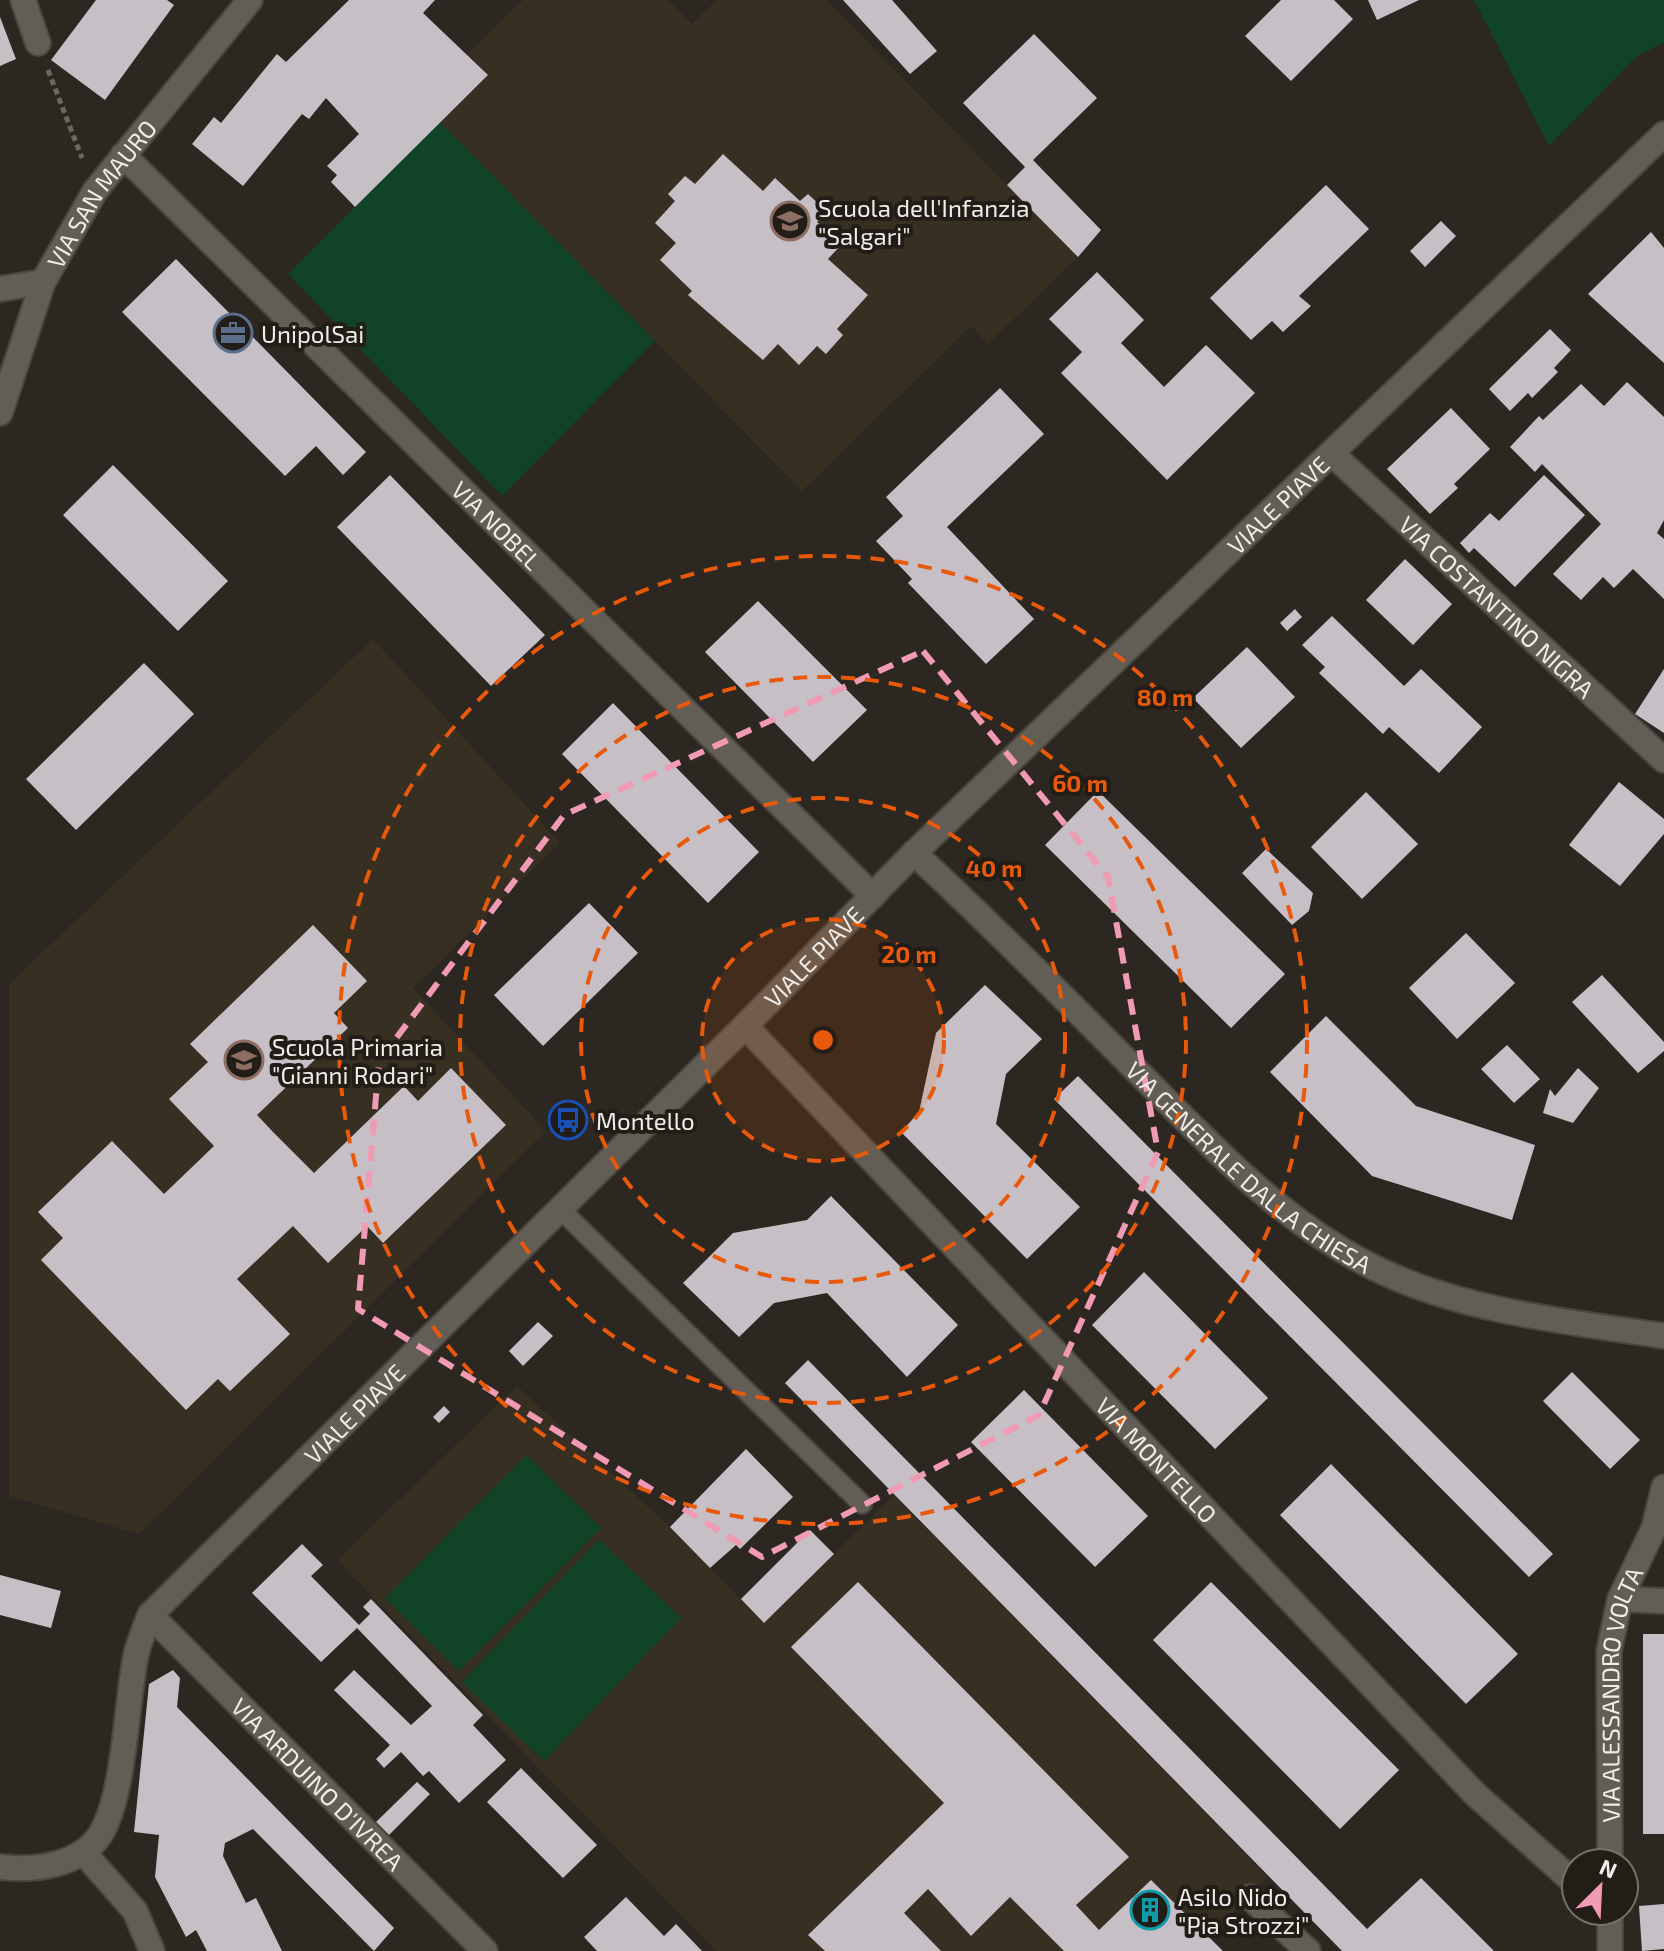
<svg xmlns="http://www.w3.org/2000/svg" width="1664" height="1951" viewBox="0 0 1664 1951" font-family="'Exo 2',sans-serif">
<style>
.built{fill:#382f23}
.green{fill:#114427}
.building{fill:#c7bfc6}
.lines{fill:none;stroke-linecap:round;stroke-linejoin:round}
.lane-casing{stroke:#49453f;stroke-width:22}
.street-casing{stroke:#49453f;stroke-width:28}
.secondary-casing{stroke:#49453f;stroke-width:28}
.path{stroke:#6c6761;stroke-width:5;stroke-dasharray:6 4;stroke-linecap:butt}
.lane{stroke:#625d55;stroke-width:18}
.street{stroke:#625d55;stroke-width:24}
.secondary{stroke:#625d55;stroke-width:24}
.marked{fill:none;stroke:#f09ab4;stroke-width:6;stroke-dasharray:16 10;stroke-linejoin:round}
.ring{fill:none;stroke:#e8590c;stroke-width:4;stroke-dasharray:14 10}
.labels{text-anchor:middle;dominant-baseline:central;stroke-width:8;stroke-linejoin:round;paint-order:stroke}
.street-label{font-size:24px;fill:#f0ece8;stroke:#221e17}
.poi-label{font-size:24px;fill:#f0ece8;stroke:#221e17;text-anchor:start}
.centre{fill:#e8590c;stroke:#221e17;stroke-width:4}
.ring-label{font-size:24px;text-anchor:middle;font-weight:bold;fill:#e8590c;stroke:#221e17;stroke-width:8;stroke-linejoin:round;paint-order:stroke}
</style>
<rect width="100%" height="100%" fill="#2c2720"/>
<path class="built" d="M 523,0 L 668,0 L 692,24 L 717,0 L 826,0 L 1078,257 L 988,344 L 971,326 L 802,491 L 440,122 L 488,75 L 467,54 Z
M 373,639 L 560,843 L 413,988 L 546,1131 L 139,1534 L 9,1496 L 9,984 Z
M 517,1386 L 670,1527 L 764,1623 L 894,1495 L 1268,1877 L 1198,1951 L 716,1951 L 337,1560 Z"/>
<path class="green" d="M 1474,0 L 1664,0 L 1664,42 L 1636,57 L 1549,146 Z
M 440,122 L 655,341 L 502,496 L 288,274 Z
M 527,1455 L 601,1528 L 459,1671 L 385,1598 Z
M 599,1539 L 681,1618 L 544,1761 L 462,1682 Z"/>
<path class="building" d="M 96,0 L 167,0 L 174,5 L 105,100 L 51,60 Z
M 349,0 L 435,0 L 423,13 L 488,75 L 355,207 L 331,182 L 337,175 L 327,166 L 359,134 L 326,98 L 309,119 L 302,114 L 243,186 L 192,144 L 214,117 L 221,123 L 277,54 L 286,62 Z
M 843,0 L 892,0 L 937,51 L 910,74 Z
M 1281,0 L 1334,0 L 1353,19 L 1291,81 L 1245,36 Z
M 1368,0 L 1419,0 L 1377,20 Z
M 0,17 L 16,59 L 0,66 Z
M 1034,34 L 1097,98 L 1033,160 L 1101,230 L 1078,257 L 1007,185 L 1025,167 L 963,103 Z
M 723,154 L 763,191 L 775,178 L 800,201 L 808,194 L 827,212 L 817,222 L 842,244 L 828,259 L 868,295 L 837,329 L 843,335 L 826,354 L 817,346 L 799,365 L 778,344 L 763,360 L 688,295 L 692,291 L 660,260 L 676,243 L 655,223 L 675,201 L 668,194 L 685,176 L 695,184 Z
M 1326,185 L 1369,229 L 1299,296 L 1311,306 L 1283,332 L 1272,321 L 1251,340 L 1210,298 Z
M 1441,221 L 1456,236 L 1425,267 L 1410,251 Z
M 1651,232 L 1664,248 L 1664,363 L 1588,294 Z
M 176,259 L 366,452 L 343,475 L 316,446 L 285,476 L 122,312 Z
M 1097,272 L 1144,320 L 1121,343 L 1164,387 L 1206,345 L 1255,393 L 1167,480 L 1061,373 L 1082,352 L 1049,319 Z
M 1550,329 L 1571,350 L 1554,368 L 1558,372 L 1532,398 L 1528,393 L 1510,411 L 1489,389 Z
M 1627,382 L 1664,417 L 1664,520 L 1657,533 L 1664,539 L 1664,599 L 1633,569 L 1614,588 L 1603,577 L 1581,600 L 1553,574 L 1601,524 L 1542,464 L 1535,472 L 1510,447 L 1539,416 L 1543,420 L 1581,384 L 1604,406 Z
M 1000,388 L 1044,434 L 947,527 L 1034,619 L 986,664 L 908,583 L 912,579 L 876,541 L 903,516 L 886,497 Z
M 1451,408 L 1490,449 L 1454,484 L 1458,488 L 1430,514 L 1387,469 Z
M 113,465 L 228,581 L 178,631 L 63,515 Z
M 390,475 L 545,635 L 491,686 L 337,527 Z
M 1544,475 L 1585,515 L 1515,587 L 1474,548 L 1469,553 L 1460,543 L 1490,513 L 1499,521 Z
M 1405,559 L 1452,604 L 1413,645 L 1366,600 Z
M 758,601 L 867,710 L 813,762 L 705,652 Z
M 1295,609 L 1302,617 L 1287,631 L 1280,623 Z
M 1332,616 L 1404,686 L 1421,669 L 1482,727 L 1439,773 L 1389,727 L 1383,734 L 1319,673 L 1325,667 L 1302,645 Z
M 1247,647 L 1295,697 L 1241,748 L 1193,698 Z
M 144,663 L 194,714 L 76,830 L 26,779 Z
M 1664,669 L 1664,733 L 1635,714 Z
M 613,703 L 759,852 L 708,903 L 562,754 Z
M 1619,782 L 1664,819 L 1664,834 L 1620,886 L 1569,845 Z
M 1098,791 L 1285,974 L 1231,1028 L 1045,845 Z
M 1366,792 L 1418,844 L 1362,899 L 1311,847 Z
M 1266,849 L 1313,893 L 1309,911 L 1292,925 L 1242,873 Z
M 589,903 L 638,953 L 543,1046 L 494,995 Z
M 313,925 L 367,981 L 334,1013 L 348,1028 L 257,1115 L 273,1132 L 314,1173 L 404,1086 L 418,1101 L 451,1068 L 506,1125 L 383,1243 L 367,1226 L 328,1263 L 293,1226 L 237,1279 L 290,1334 L 230,1391 L 218,1379 L 186,1410 L 41,1260 L 63,1238 L 38,1212 L 112,1141 L 164,1194 L 214,1146 L 169,1099 L 208,1062 L 190,1044 Z
M 1466,933 L 1515,983 L 1457,1039 L 1409,988 Z
M 1602,975 L 1664,1042 L 1664,1051 L 1638,1073 L 1572,1002 Z
M 985,985 L 1042,1039 L 1006,1074 L 996,1124 L 1080,1207 L 1027,1259 L 901,1132 L 919,1112 L 936,1033 Z
M 1326,1016 L 1416,1106 L 1535,1145 L 1512,1220 L 1372,1176 L 1270,1072 Z
M 1507,1045 L 1540,1079 L 1514,1103 L 1481,1069 Z
M 1578,1068 L 1599,1088 L 1573,1123 L 1543,1113 L 1550,1089 L 1555,1096 Z
M 1078,1076 L 1553,1554 L 1529,1577 L 1054,1099 Z
M 831,1196 L 958,1325 L 907,1377 L 827,1293 L 774,1303 L 739,1337 L 683,1283 L 733,1233 L 807,1220 Z
M 1144,1272 L 1268,1398 L 1215,1449 L 1092,1325 Z
M 538,1322 L 553,1336 L 523,1366 L 509,1351 Z
M 808,1360 L 1367,1929 L 1421,1878 L 1494,1951 L 1342,1951 L 785,1383 Z
M 1572,1372 L 1640,1440 L 1610,1469 L 1543,1401 Z
M 1024,1390 L 1148,1516 L 1095,1567 L 971,1442 Z
M 444,1406 L 450,1412 L 439,1423 L 433,1417 Z
M 746,1449 L 793,1497 L 740,1549 L 736,1545 L 710,1568 L 670,1527 Z
M 1331,1464 L 1518,1654 L 1466,1704 L 1280,1515 Z
M 810,1530 L 834,1554 L 764,1623 L 741,1599 Z
M 302,1544 L 323,1565 L 311,1576 L 359,1625 L 370,1614 L 363,1607 L 371,1599 L 483,1715 L 473,1725 L 506,1760 L 459,1803 L 429,1771 L 423,1776 L 401,1752 L 384,1768 L 376,1759 L 390,1745 L 334,1690 L 354,1670 L 411,1725 L 432,1706 L 357,1628 L 321,1662 L 252,1593 Z
M 0,1575 L 61,1591 L 51,1628 L 0,1615 Z
M 858,1582 L 1129,1857 L 1076,1905 L 1099,1930 L 1151,1880 L 1223,1951 L 1064,1951 L 1010,1897 L 971,1936 L 928,1889 L 904,1913 L 941,1951 L 825,1951 L 808,1935 L 944,1803 L 791,1647 Z
M 1211,1582 L 1399,1770 L 1340,1829 L 1153,1640 Z
M 1643,1634 L 1664,1634 L 1664,1834 L 1643,1834 Z
M 173,1670 L 180,1678 L 177,1707 L 394,1928 L 374,1951 L 253,1829 L 225,1843 L 223,1856 L 246,1903 L 256,1898 L 282,1951 L 207,1951 L 196,1930 L 186,1937 L 155,1877 L 159,1835 L 134,1832 L 149,1684 Z
M 521,1768 L 597,1845 L 563,1878 L 487,1802 Z
M 417,1782 L 430,1794 L 389,1835 L 376,1822 Z
M 626,1897 L 664,1936 L 676,1924 L 702,1951 L 597,1951 L 584,1937 Z
M 1664,1904 L 1664,1949 L 1642,1951 L 1639,1906 Z"/>
<g class="lines">
<defs>
<path id="lane" d="M 560,1209 L 862,1504"/>
<g id="street">
<path d="M 23,0 L 38,43"/>
<path id="s1" d="M 123,155 L 873,896"/>
<path d="M 0,289 L 43,282"/>
<path id="s2" d="M 1331,453 L 1664,760"/>
<path id="s3" d="M 745,1026 L 1475,1794 L 1576,1884"/>
<path d="M 1620,1599 L 1664,1601"/>
<path id="s4" d="M 150,1615 L 485,1951"/>
<path d="M 83,1852 L 135,1911 L 152,1951"/>
<path id="s5" d="M 1610,1863 L 1609,1651 L 1620,1599 L 1654,1528 L 1664,1487"/>
<path d="M 1250,1897 L 1308,1951"/>
<path d="M 1610,1951 L 1610,1911"/>
</g>
<g id="secondary">
<path id="s6" d="M 0,413 L 43,282 L 95,191 L 250,0"/>
<path id="s7" d="M 914,853 C 990,923 1062,996 1135,1069 C 1211,1145 1282,1224 1381,1271 C 1467,1312 1571,1322 1664,1336"/>
<path id="s8" d="M 0,1867 C 34,1871 79,1866 100,1835 C 125,1796 126,1703 136,1655 C 139,1642 145,1628 150,1615 L 745,1026 L 914,853 L 1664,134"/>
</g>
</defs>
<use href="#lane" class="lane-casing"/>
<use href="#street" class="street-casing"/>
<use href="#secondary" class="secondary-casing"/>
<path class="path" d="M 48,70 L 82,158"/>
<use href="#lane" class="lane"/>
<use href="#street" class="street"/>
<use href="#secondary" class="secondary"/>
</g>
<path class="marked" d="M 923,651 L 1108,877 L 1158,1152 L 1039,1415 L 762,1557 L 358,1309 L 379,1061 L 564,815 Z"/>
<circle cx="823" cy="1040" r="121" fill="#e8590c" fill-opacity=".12"/>
<g class="ring">
<circle cx="823" cy="1040" r="121"/>
<circle cx="823" cy="1040" r="242"/>
<circle cx="823" cy="1040" r="363"/>
<circle cx="823" cy="1040" r="484"/>
</g>
<defs>
<symbol id="school-ring" viewBox="-11 -11 22 22"><circle r="9.5" fill="#221e17" stroke="#8d6e63" stroke-width="1.5"/><path d="M0-5L7-2L0 1L-7-2ZM-4 1L0 2.5L4 1V4Q0 6-4 4Z" fill="#8d6e63"/></symbol>
<symbol id="office-ring" viewBox="-11 -11 22 22"><circle r="9.5" fill="#221e17" stroke="#5c6f8a" stroke-width="1.5"/><path d="M-6-3h4V-5.5h4V-3h4V5H-6ZM-1-4.5V-3h2v-1.5ZM-6 0V1H6V0Z" fill="#5c6f8a"/></symbol>
<symbol id="bus-ring" viewBox="-11 -11 22 22"><circle r="9.5" fill="#221e17" stroke="#1a4fb4" stroke-width="1.5"/><path d="M-5-6H5V4H4V6H2V4H-2V6H-4V4H-5ZM-3.5-4V0h7V-4ZM-3.5 1.2v1.5H-2V1.2ZM2 1.2v1.5H3.5V1.2Z" fill="#1a4fb4"/></symbol>
<symbol id="building-ring" viewBox="-11 -11 22 22"><circle r="9.5" fill="#221e17" stroke="#0f9aa8" stroke-width="1.5"/><path d="M-4-6H4V6H1V3H-1V6H-4ZM-2.5-4.3h1.7v1.8h-1.7ZM.8-4.3h1.7v1.8H.8ZM-2.5-1h1.7V.8h-1.7ZM.8-1h1.7V.8H.8Z" fill="#0f9aa8"/></symbol>
</defs>
<g fill-rule="evenodd">
<use href="#school-ring" x="768" y="199" width="44" height="44"/>
<use href="#office-ring" x="211" y="311" width="44" height="44"/>
<use href="#school-ring" x="222" y="1038" width="44" height="44"/>
<use href="#bus-ring" x="546" y="1098" width="44" height="44"/>
<use href="#building-ring" x="1128" y="1888" width="44" height="44"/>
</g>
<g class="labels">
<g class="street-label">
<text stroke="none"><textPath href="#s6" startOffset="244">VIA SAN MAURO</textPath></text>
<text stroke="none"><textPath href="#s8" startOffset="1920">VIALE PIAVE</textPath></text>
<text stroke="none"><textPath href="#s1" startOffset="526">VIA NOBEL</textPath></text>
<text stroke="none"><textPath href="#s2" startOffset="226">VIA COSTANTINO NIGRA</textPath></text>
<text stroke="none"><textPath href="#s8" startOffset="1272">VIALE PIAVE</textPath></text>
<text stroke="none"><textPath href="#s7" startOffset="460">VIA GENERALE DALLA CHIESA</textPath></text>
<text stroke="none"><textPath href="#s8" startOffset="624">VIALE PIAVE</textPath></text>
<text stroke="none"><textPath href="#s3" startOffset="598">VIA MONTELLO</textPath></text>
<text stroke="none"><textPath href="#s5" startOffset="170">VIA ALESSANDRO VOLTA</textPath></text>
<text stroke="none"><textPath href="#s4" startOffset="238">VIA ARDUINO D'IVREA</textPath></text>
</g>
<g class="poi-label">
<text x="818" y="207">Scuola dell'Infanzia<tspan x="818" dy="28">"Salgari"</tspan></text>
<text x="261" y="333">UnipolSai</text>
<text x="272" y="1046">Scuola Primaria<tspan x="272" dy="28">"Gianni Rodari"</tspan></text>
<text x="596" y="1120">Montello</text>
<text x="1178" y="1896">Asilo Nido<tspan x="1178" dy="28">"Pia Strozzi"</tspan></text>
</g>
</g>
<circle cx="823" cy="1040" r="12" class="centre"/>
<g class="ring-label">
<text x="1165" y="706">80 m</text>
<text x="1080" y="792">60 m</text>
<text x="994" y="877">40 m</text>
<text x="909" y="963">20 m</text>
</g>
<g transform="translate(1600 1887) rotate(24)"><circle r="38" fill="#221e17" stroke="#74706b" stroke-width="2"/>
<path d="M0-6L14 30L0 20L-14 30Z" fill="#f09ab4"/>
<text y="-12" font-size="22" font-weight="bold" text-anchor="middle" fill="#f0ece8">N</text>
</g>
</svg>
